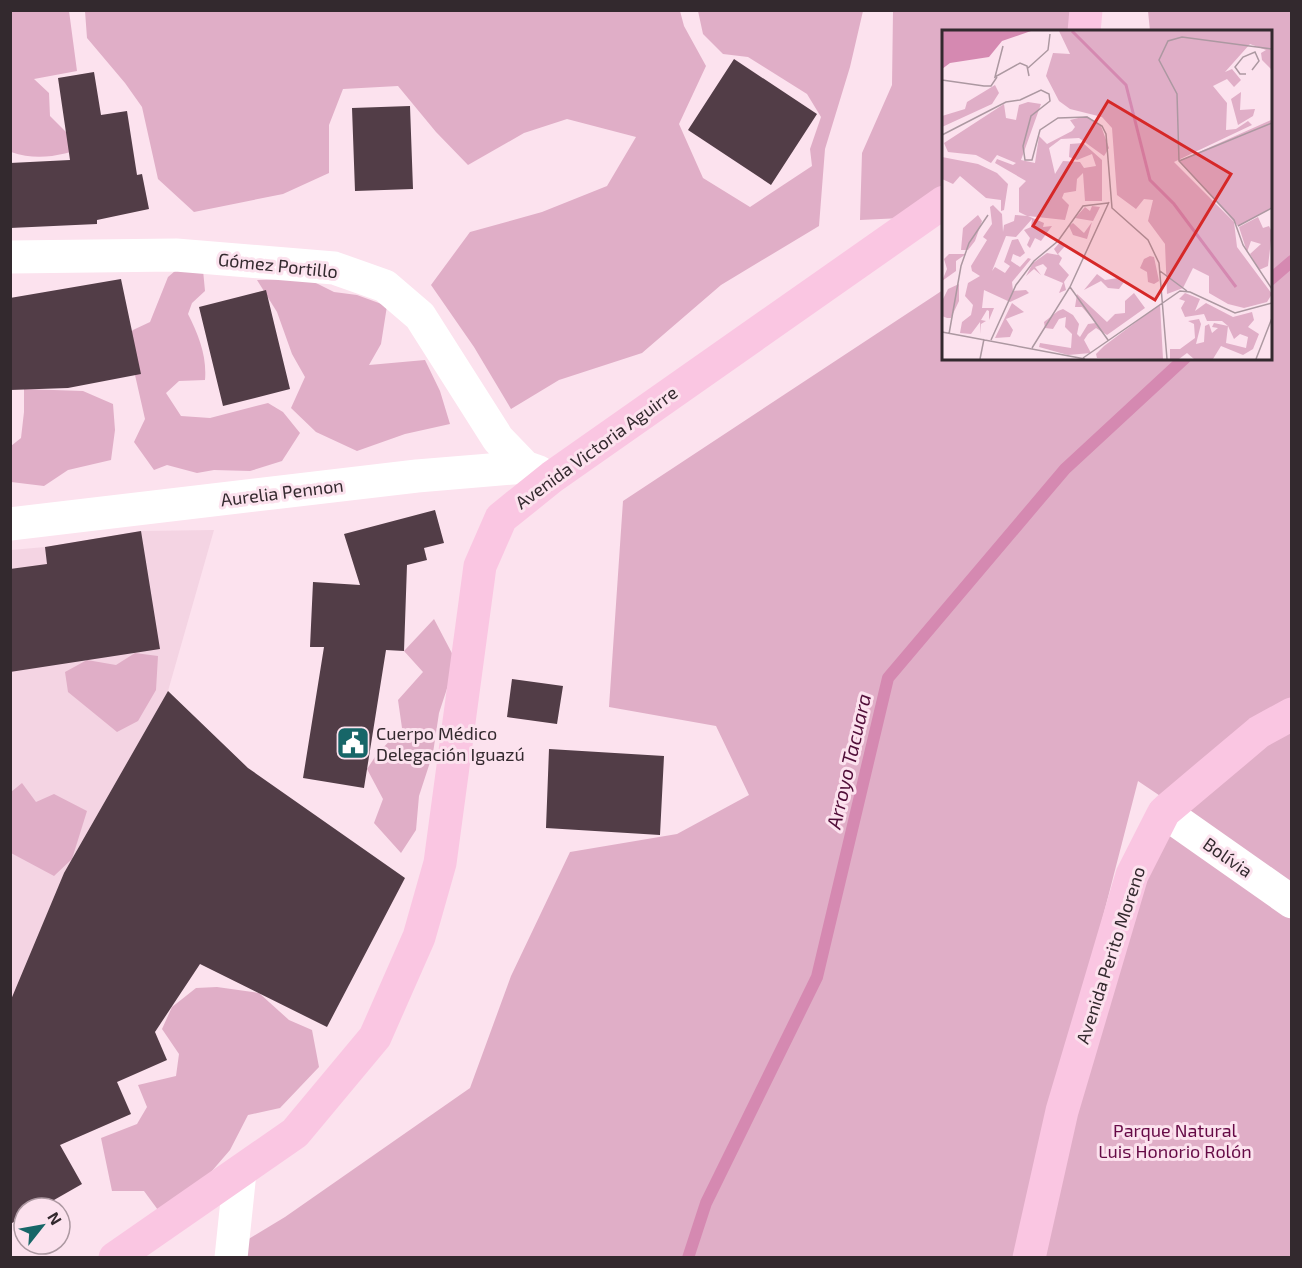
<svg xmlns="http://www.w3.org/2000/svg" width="1302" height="1268" viewBox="0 0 1302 1268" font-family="'Exo 2',sans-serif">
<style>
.built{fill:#f4d4e3}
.green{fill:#e0aec7}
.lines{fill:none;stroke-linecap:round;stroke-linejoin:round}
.stream{stroke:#d589b1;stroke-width:12}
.building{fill:#523d47}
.minor{stroke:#fff;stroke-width:33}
.major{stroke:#fac6e2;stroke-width:33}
.labels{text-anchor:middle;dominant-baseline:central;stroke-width:6;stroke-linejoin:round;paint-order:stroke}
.street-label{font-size:18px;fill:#33292e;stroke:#fce2ee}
.poi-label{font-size:18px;fill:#33292e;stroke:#fce2ee;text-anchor:start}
.park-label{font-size:18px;fill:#650945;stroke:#fce2ee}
.water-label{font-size:20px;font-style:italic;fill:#510d38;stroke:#fce2ee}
.inset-river{fill:none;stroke:#d589b1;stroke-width:3}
.inset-road{fill:none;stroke:#ac98a1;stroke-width:1.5}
.view{fill:#d62828;fill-opacity:0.15;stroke:#d62828;stroke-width:3}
.inset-edge{fill:none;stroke:#33292e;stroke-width:3}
</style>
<rect width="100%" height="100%" fill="#fce2ee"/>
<path class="built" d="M 214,530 L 168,691 L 64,873 L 11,1002 L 11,550 L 45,547 L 141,531 Z"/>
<path class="green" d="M 11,11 L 69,11 L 77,71 L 34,79 L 49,93 L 50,116 L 73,139 L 92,145 C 63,155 40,162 11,152 Z
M 85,11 L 680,11 L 684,26 L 706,66 L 679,124 L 703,178 L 750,207 L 812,166 L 810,149 L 821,117 L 807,94 L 748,57 L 723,54 L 703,34 L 698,11 L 863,11 L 850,67 L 825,149 L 819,226 L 721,285 L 642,353 L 559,380 L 511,409 L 474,347 L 431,285 L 470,232 L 542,212 L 607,186 L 636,137 L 567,119 L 524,133 L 468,165 L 436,132 L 398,86 L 343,89 L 329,125 L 329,173 L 283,194 L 194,212 L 158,179 L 142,107 L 125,83 L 87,38 Z
M 893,11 L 1085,11 L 1081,31 L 944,32 L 943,216 L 860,220 L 862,153 L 892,85 Z
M 1148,11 L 1291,11 L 1291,884 L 1138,781 L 1037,1172 L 1019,1257 L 217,1258 L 285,1217 L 470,1088 L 511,976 L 570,852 L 677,834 L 749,795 L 716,726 L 609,707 L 623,501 L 943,290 L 944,358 L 1270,358 L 1270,32 L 1150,31 Z
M 182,265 L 203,270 L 205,291 L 192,303 L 188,314 C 199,336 207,356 205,380 L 179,381 L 166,393 L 181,416 L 210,418 L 268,403 L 283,412 L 300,433 L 282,461 L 250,471 L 214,470 L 197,473 L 167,465 L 154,470 L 134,442 L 145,419 L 135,375 L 117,346 L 133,330 L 150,322 L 168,277 Z
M 308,279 L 334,292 L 357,295 L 387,306 L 381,344 L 369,365 L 425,360 L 440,391 L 450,424 L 405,434 L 357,451 L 316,432 L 291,408 L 305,377 L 292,354 L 277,312 L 257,280 Z
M 24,389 L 83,391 L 113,404 L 115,430 L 111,460 L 68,470 L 44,486 L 11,482 L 11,446 L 21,438 L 24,412 Z
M 434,619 L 456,661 L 439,713 L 433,753 L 419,796 L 416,830 L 401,853 L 374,823 L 383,799 L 367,769 L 377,754 L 402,728 L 398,700 L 423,672 L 404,651 Z
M 135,653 L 158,656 L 156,690 L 138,721 L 117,732 L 68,692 L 65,672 L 87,660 L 116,665 Z
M 22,783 L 36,802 L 54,794 L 87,811 L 72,859 L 54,876 L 11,853 L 11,792 Z
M 1164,812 L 1291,902 L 1291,1257 L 1029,1258 Z
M 217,987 L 259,993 L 289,1020 L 312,1030 L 319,1067 L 280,1108 L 248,1115 L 230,1150 L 205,1179 L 158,1210 L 144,1191 L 112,1191 L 101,1138 L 137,1124 L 147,1107 L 138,1085 L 176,1076 L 179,1054 L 162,1029 L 172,1007 L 196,988 Z"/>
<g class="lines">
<path class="stream" d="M 1270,280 L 1292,261
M 688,1258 L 706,1203 L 817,977 L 888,678 L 1065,469 L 1185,358"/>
</g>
<path class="building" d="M 734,59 L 817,114 L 771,185 L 688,130 Z
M 94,72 L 101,115 L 127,111 L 137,175 L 142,174 L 149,209 L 97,220 L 97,224 L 10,228 L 10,163 L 70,160 L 58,78 Z
M 410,106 L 413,189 L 355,191 L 352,108 Z
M 121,279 L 141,374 L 68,388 L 10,390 L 10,298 Z
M 266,290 L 290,389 L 223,406 L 199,307 Z
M 435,510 L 444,543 L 424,548 L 427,560 L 407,565 L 404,651 L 386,650 L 364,788 L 303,778 L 324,647 L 310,647 L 313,582 L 360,585 L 344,534 Z
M 141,531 L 160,649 L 10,672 L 10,569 L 47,564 L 45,547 Z
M 512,679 L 563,686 L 557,724 L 507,717 Z
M 168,691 L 248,768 L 405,878 L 327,1027 L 200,964 L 155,1032 L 167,1060 L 117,1082 L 131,1114 L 60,1145 L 82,1184 L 40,1208 L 24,1208 L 24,1217 L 10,1224 L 10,1002 L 64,873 Z
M 549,749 L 664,756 L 660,835 L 546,828 Z"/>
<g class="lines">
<path class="minor" d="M 10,257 L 176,255 L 334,268 L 385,286 L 420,316 L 498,439 L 525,467
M 10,524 L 417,476 L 525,467 L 539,472
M 1164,812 L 1292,902
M 231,1258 L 240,1172"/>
<path class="major" d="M 1084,32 L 1086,10
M 115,1258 L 295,1133 L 375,1037 L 419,937 L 440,863 L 480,566 L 501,518 L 552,477 L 944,202
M 1029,1258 L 1062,1111 L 1132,875 L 1164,812 L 1259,732 L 1292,714"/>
</g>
<defs>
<symbol id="civic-square" viewBox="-11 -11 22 22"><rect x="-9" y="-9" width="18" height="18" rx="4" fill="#176668" stroke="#fce2ee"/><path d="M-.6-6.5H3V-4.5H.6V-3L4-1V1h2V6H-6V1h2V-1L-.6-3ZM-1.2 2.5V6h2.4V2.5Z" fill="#fff"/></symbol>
</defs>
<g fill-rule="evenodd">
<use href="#civic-square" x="334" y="724" width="38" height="38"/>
</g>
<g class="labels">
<g class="street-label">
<text transform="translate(278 265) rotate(6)">Gómez Portillo</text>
<text transform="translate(596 447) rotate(-36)">Avenida Victoria Aguirre</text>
<text transform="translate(282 492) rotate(-7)">Aurelia Pennon</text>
<text transform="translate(1228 857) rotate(35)">Bolívia</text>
<text transform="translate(1110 955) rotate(-72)">Avenida Perito Moreno</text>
</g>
<g class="poi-label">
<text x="376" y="733">Cuerpo Médico<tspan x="376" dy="21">Delegación Iguazú</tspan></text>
</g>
<g class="park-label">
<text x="1175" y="1130">Parque Natural<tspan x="1175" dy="21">Luis Honorio Rolón</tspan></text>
</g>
<g class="water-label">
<text transform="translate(848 761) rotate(-77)">Arroyo Tacuara</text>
</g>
</g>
<g transform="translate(942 30)">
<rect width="330" height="330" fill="#fce2ee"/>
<path d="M 117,1 L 330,1 L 330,40 L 320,30 L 319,23 L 324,20 L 308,14 L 283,42 L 290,39 L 299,50 L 292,57 L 285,49 L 271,56 L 285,73 L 284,100 L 294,99 L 306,91 L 310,95 L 232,132 L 292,192 L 295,217 L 330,264 L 325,272 L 302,278 L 286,274 L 267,263 L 267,246 L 251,238 L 241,258 L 225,264 L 223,214 L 206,191 L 211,170 L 202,169 L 194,179 L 175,165 L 170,98 L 160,87 L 128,79 L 117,71 L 104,46 L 111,23 L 128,24 ZM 53,55 L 57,63 L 50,74 L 0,97 L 0,86 L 23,79 L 25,72 ZM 299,62 L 298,80 L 313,79 L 311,86 L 296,95 L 289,69 ZM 86,72 L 99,74 L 79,130 L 93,133 L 97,106 L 105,114 L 130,101 L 133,97 L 128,90 L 145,86 L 159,96 L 167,118 L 162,126 L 137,108 L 119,109 L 107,118 L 113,144 L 121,131 L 138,132 L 142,138 L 154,136 L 150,124 L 135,130 L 127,127 L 128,114 L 141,113 L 160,130 L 160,171 L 143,171 L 141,143 L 135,149 L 134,161 L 122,163 L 120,168 L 127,175 L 123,190 L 86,186 L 102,193 L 101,197 L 110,196 L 99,211 L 93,208 L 88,218 L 85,215 L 88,208 L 82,200 L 89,197 L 90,189 L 74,207 L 64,206 L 50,241 L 53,237 L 63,243 L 68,236 L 62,232 L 70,210 L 76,209 L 83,223 L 78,227 L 71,224 L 69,231 L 78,237 L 86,228 L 89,229 L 70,252 L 71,261 L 84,260 L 87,263 L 68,272 L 42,260 L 40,278 L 52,278 L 47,290 L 47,281 L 45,280 L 39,290 L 44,291 L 39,294 L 39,304 L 38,292 L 29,304 L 18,303 L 20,292 L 29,285 L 31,275 L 23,266 L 26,253 L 38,246 L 30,241 L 29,236 L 45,210 L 41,207 L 50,194 L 48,177 L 51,175 L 60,184 L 61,202 L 62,195 L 72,191 L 73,185 L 85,186 L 77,182 L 77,158 L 84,151 L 53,133 L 55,129 L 71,135 L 74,133 L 55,125 L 49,133 L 34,125 L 6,122 L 2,113 L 62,74 L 64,88 L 74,90 L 77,75 ZM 329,90 L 330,178 L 296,196 L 237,131 ZM 0,127 L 36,134 L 55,143 L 66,154 L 62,180 L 59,181 L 59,170 L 44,168 L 18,146 L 11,154 L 0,149 ZM 150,176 L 158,177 L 151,191 L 133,188 L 143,177 L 148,181 ZM 36,185 L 40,191 L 33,211 L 26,220 L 19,220 L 21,198 ZM 316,187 L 321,198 L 327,196 L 330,202 L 326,236 L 317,240 L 308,224 L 319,214 L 309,211 L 305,222 L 297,197 ZM 150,192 L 145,209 L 131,205 L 127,196 L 131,193 L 142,203 ZM 119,211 L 123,216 L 116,224 L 120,228 L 117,234 L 127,245 L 122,252 L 124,260 L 117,263 L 121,253 L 102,245 L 105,238 L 101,234 L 93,237 L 99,245 L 92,239 L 84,246 L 91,233 L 105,223 L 116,225 L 112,219 ZM 7,224 L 24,224 L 14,231 L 14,241 L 0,251 L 5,239 L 2,229 ZM 208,226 L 212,227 L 217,251 L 212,254 L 206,252 L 205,242 L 198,238 L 202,229 ZM 155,244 L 163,250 L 176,248 L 182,252 L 177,259 L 166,258 L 159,251 L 142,260 ZM 17,254 L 17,271 L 9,288 L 5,288 L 0,286 L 0,262 L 1,269 L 6,259 ZM 192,263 L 203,278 L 165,305 L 154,298 L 146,304 L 142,310 L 149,323 L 126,325 L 97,317 L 98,313 L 129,318 L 130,304 L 123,297 L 124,287 L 117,289 L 111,299 L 103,298 L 102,292 L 116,281 L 121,279 L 131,285 L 137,294 L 135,304 L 138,307 L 146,294 L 154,293 L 140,277 L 133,277 L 135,264 L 165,292 L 173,284 L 183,283 L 183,271 ZM 243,263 L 258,269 L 253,281 L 264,273 L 291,287 L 310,282 L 312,290 L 306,297 L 317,304 L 311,319 L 301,325 L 279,316 L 271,329 L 252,329 L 245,323 L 237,329 L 228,329 L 228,319 L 238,319 L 253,308 L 252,294 L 246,291 L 257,289 L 259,294 L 254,314 L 262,312 L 263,296 L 267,294 L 270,303 L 276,298 L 270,297 L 272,293 L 286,296 L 280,291 L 265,291 L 262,284 L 243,287 L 239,278 L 243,271 L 237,269 ZM 286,296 L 292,309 L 298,304 L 306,307 L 304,318 L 284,313 ZM 70,273 L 82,282 L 64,289 L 71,300 L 68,307 L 53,308 ZM 218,274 L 221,329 L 155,328 L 154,324 L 162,316 Z" fill="#e0aec7" fill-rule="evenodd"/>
<path d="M 0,1 L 89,1 L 60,11 L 47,27 L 8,33 L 0,39 Z" fill="#d589b1"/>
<path class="inset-river" d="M 130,1 L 184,55 L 208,150 L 232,174 L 294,257"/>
<path class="inset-road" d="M 61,16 L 53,47 L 78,33 L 85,36 L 87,46M 330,19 L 240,7 L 226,11 L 217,30 L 235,64 L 237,131 L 292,190 L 301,215 L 330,259M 86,38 L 106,20 L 108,4M 304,44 L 298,44 L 293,37 L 301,27 L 313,22 L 317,31 L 310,40M 0,50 L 42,56 L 49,56 L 55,47M 0,105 L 64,72 L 78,70 L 99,60 L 107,64 L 108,71 L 89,86 L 81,116 L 83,130 L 90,130 L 98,100 L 116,88 L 145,87 L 160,96 L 164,104 L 170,178 L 206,210 L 217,233 L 225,329M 237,131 L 330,93M 296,196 L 330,178M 218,241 L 245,261M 128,257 L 166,310M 0,302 L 143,329M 7,304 L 19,236 L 27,213 L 46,185M 49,310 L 74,255 L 92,231 L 116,211 L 141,176 L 166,173M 90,318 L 128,257 L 167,172M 141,328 L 238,261 L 248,262 L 293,283 L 330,273M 38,329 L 42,309M 314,329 L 330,288"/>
<path class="view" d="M 166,71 L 289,144 L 213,270 L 91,196 Z"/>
<rect width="330" height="330" class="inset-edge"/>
</g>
<rect width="1302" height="1268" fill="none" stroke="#33292e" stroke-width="24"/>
<g transform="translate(42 1226) rotate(59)"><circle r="28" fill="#fce2ee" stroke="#ac98a1" stroke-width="1.5"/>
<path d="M0-4.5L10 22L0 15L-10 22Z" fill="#176668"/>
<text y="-9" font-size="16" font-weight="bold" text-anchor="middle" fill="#33292e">N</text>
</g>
</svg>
